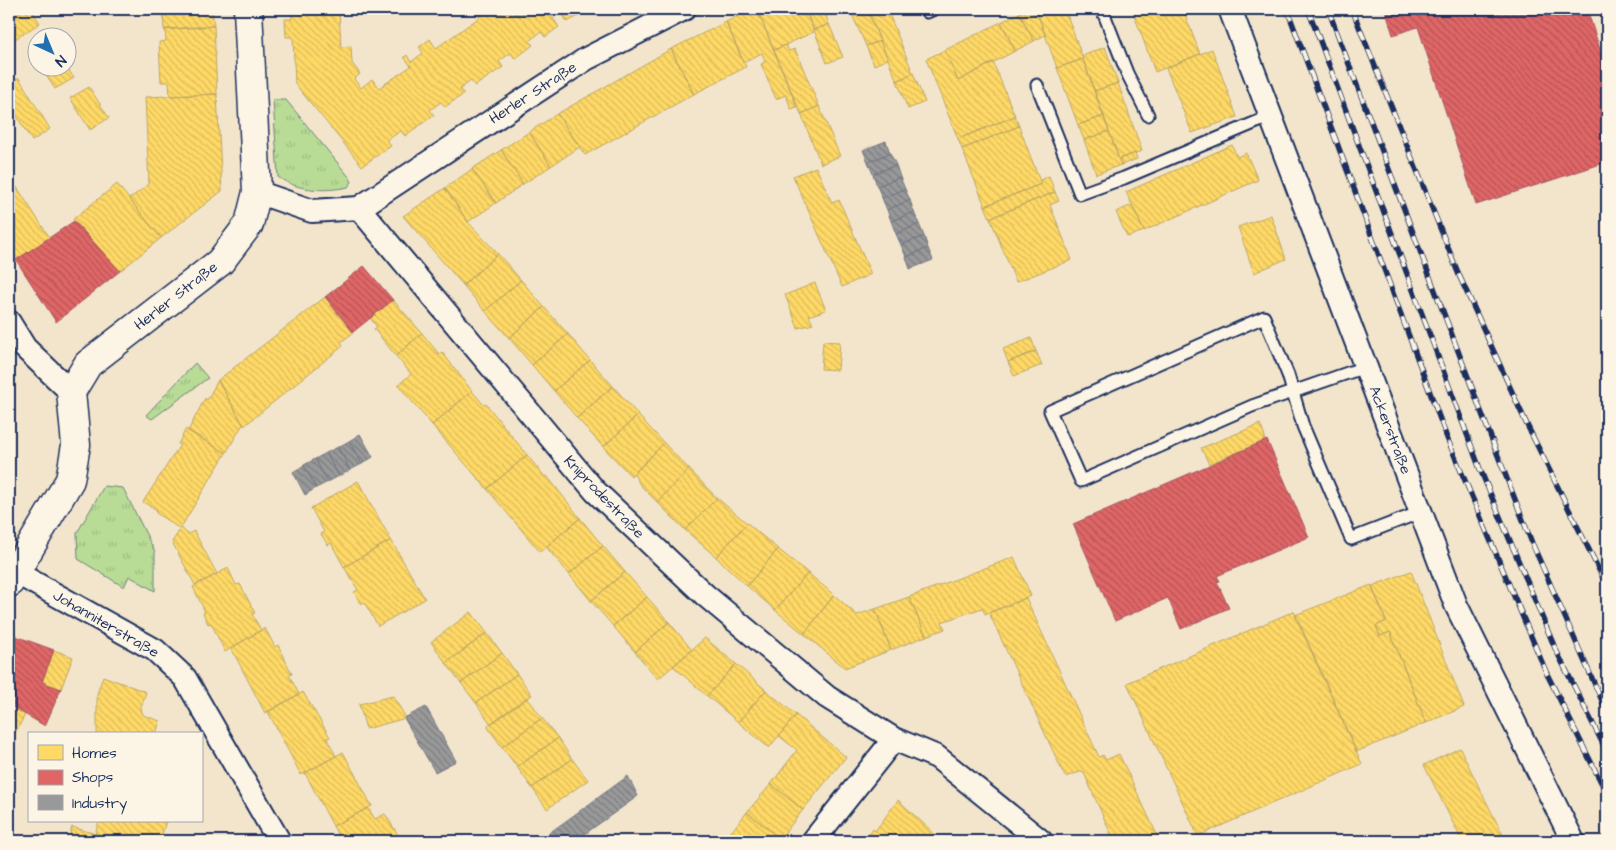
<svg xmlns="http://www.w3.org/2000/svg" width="1616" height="850" viewBox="0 0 1616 850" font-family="'Architects Daughter',sans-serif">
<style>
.grass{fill:url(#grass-tufts);stroke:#6a857a}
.homes{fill:url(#homes-back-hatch);stroke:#bba664}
.shops{fill:url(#shops-back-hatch);stroke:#a55664}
.industry{fill:url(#industry-back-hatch);stroke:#737987}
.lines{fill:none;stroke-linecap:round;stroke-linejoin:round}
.service-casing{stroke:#1b2f5e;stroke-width:15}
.minor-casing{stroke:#1b2f5e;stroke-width:26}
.tertiary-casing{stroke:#1b2f5e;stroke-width:31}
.service{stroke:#fcf5e5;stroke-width:11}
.minor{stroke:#fcf5e5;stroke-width:22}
.tertiary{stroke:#fcf5e5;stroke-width:28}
.rail-casing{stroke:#1b2f5e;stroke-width:5.5}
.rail{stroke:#fcf5e5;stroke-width:4;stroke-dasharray:11;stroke-linecap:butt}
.labels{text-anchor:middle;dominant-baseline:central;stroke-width:5;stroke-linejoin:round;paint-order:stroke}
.street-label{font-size:15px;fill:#1b2f5e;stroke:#fcf5e5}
</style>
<defs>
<pattern id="grass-tufts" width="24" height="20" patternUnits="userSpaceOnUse" patternTransform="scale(1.25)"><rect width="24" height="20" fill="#b8db95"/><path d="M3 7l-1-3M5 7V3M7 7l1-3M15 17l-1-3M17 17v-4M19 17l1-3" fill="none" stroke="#9ebc83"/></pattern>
<pattern id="homes-back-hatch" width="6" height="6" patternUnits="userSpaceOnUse" patternTransform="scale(1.25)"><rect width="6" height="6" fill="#ffd966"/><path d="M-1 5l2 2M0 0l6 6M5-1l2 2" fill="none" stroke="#dabb5b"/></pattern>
<pattern id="shops-back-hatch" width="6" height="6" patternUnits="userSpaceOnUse" patternTransform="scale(1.25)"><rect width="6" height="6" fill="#e06666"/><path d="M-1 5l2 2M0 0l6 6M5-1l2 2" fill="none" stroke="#b55457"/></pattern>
<pattern id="industry-back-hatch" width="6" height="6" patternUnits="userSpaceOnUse" patternTransform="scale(1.25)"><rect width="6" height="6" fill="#999"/><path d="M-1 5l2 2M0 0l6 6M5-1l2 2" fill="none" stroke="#7c7d80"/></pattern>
</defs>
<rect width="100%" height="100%" fill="#f3e5cc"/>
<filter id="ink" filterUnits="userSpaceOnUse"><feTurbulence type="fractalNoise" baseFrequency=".02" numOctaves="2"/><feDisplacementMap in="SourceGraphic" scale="10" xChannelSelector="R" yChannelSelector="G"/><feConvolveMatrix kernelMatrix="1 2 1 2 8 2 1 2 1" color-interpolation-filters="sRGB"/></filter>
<g filter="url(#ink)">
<path class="grass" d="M 273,100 L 286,100 L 350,178 L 352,182 L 348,187 C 324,192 298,191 278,177 Z
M 195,363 L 208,378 L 152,419 L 146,415 Z
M 104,486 L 123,488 L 155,552 L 155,591 L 129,576 L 124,587 L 78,559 L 77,533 Z"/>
<path class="homes" d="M 9,9 L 31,9 L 40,23 L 9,43 Z
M 163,9 L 212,9 L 214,26 L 164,30 Z
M 291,9 L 339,9 L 341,47 L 351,46 L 352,63 L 360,74 L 354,79 L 361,88 L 372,79 L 379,88 L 411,66 L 404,57 L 407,55 L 411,62 L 423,53 L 419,47 L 430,39 L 436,48 L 480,17 L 474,9 L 478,9 L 480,13 L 486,9 L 547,9 L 559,27 L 545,37 L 541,32 L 529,41 L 533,45 L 515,59 L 511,53 L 499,61 L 503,67 L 475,86 L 471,81 L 460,89 L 464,94 L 445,107 L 441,102 L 430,110 L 434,115 L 405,136 L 401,131 L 387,140 L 391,146 L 362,166 L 295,84 L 293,37 L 286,37 L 285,19 L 292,19 Z
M 560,9 L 593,9 L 567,22 Z
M 752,9 L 757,9 L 797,107 L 791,109 L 786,95 L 776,99 L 761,64 L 765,62 L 762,53 L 743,62 L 726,22 Z
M 757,9 L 805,9 L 814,32 L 774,50 Z
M 805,9 L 836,9 L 837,12 L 826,16 L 829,24 L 814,30 Z
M 853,9 L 867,9 L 880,41 L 866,46 L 850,10 Z
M 867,9 L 887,9 L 913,73 L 897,81 Z
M 1028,9 L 1036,9 L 1045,35 L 1034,41 L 1019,13 Z
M 1036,9 L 1065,9 L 1083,59 L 1057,68 Z
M 1132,9 L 1183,9 L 1200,54 L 1155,72 Z
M 1019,13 L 1034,41 L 1015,51 L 1001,22 Z
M 726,22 L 746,67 L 694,94 L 671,49 Z
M 1001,22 L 1015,51 L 958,81 L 945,50 Z
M 829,24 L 843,57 L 827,63 L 814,30 Z
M 214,26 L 217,94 L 170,96 L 169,82 L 161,82 L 159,42 L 166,41 L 165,29 Z
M 880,41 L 888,59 L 874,65 L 866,46 Z
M 786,45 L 789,51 L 795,49 L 819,106 L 801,114 L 774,50 Z
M 1105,47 L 1118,83 L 1094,91 L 1082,56 Z
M 671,49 L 694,94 L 585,155 L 557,114 Z
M 1212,49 L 1237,117 L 1192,133 L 1166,68 Z
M 945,50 L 958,81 L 993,62 L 1015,116 L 958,139 L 926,59 Z
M 1083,59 L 1104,116 L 1078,125 L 1057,68 Z
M 41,68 L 67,68 L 74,78 L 55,89 Z
M 913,73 L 925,102 L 908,109 L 897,81 Z
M 19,78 L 50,129 L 32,141 L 9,104 L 9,83 Z
M 1118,83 L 1142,151 L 1119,159 L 1094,91 Z
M 89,87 L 109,118 L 90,130 L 70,98 Z
M 217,94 L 222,191 L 161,238 L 129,199 L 149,184 L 145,97 Z
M 819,106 L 840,156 L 821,164 L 801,114 Z
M 557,114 L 580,147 L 551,166 L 529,132 Z
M 1015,116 L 1019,126 L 962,149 L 958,139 Z
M 1104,116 L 1109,131 L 1084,140 L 1078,125 Z
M 1019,126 L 1041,184 L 985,206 L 962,149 Z
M 1109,131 L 1121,165 L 1096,174 L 1084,140 Z
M 529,132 L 551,166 L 523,184 L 501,150 Z
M 1232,145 L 1237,157 L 1246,153 L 1258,180 L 1144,231 L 1126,192 Z
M 501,150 L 523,184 L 496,203 L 472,169 Z
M 1135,153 L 1137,159 L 1121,165 L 1119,159 Z
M 816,167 L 832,203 L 839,200 L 871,274 L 842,287 L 793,176 Z
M 472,169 L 496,203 L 468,222 L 445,188 Z
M 9,175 L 50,238 L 16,260 L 9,249 Z
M 1049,176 L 1055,192 L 990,218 L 985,206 L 1041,184 L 1040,180 Z
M 117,184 L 161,238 L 120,271 L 73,219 Z
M 445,188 L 468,222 L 498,254 L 463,285 L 403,216 Z
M 1055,192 L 1059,201 L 1050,205 L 1072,260 L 1016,282 L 990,218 Z
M 1132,205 L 1144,231 L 1127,237 L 1116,212 Z
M 1271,215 L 1286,259 L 1254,273 L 1238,227 Z
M 498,254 L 521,280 L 485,311 L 463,285 Z
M 521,280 L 544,307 L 509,338 L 485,311 Z
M 815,283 L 826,310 L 809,316 L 813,324 L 798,328 L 785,295 Z
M 325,297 L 353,333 L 341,342 L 343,346 L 244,426 L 218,380 Z
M 393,300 L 422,333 L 396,356 L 374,329 L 377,327 L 370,318 Z
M 544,307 L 568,334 L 532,365 L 509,338 Z
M 422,333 L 439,354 L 442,352 L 472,391 L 432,425 L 398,385 L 411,374 L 396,356 Z
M 568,334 L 590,360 L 554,391 L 532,365 Z
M 1031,338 L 1036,351 L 1008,362 L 1003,349 Z
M 823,341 L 840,342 L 838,370 L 821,369 Z
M 1036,351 L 1042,365 L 1014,376 L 1008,362 Z
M 590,360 L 613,386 L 577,418 L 554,391 Z
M 218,380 L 243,424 L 226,453 L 188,431 L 205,398 L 207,400 Z
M 613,386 L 638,415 L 603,447 L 577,418 Z
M 472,391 L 484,405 L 486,404 L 527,455 L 487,489 L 432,425 Z
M 638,415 L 664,443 L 631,476 L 603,447 Z
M 1260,424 L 1265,437 L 1264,441 L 1209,464 L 1201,448 Z
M 186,429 L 226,453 L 180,529 L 156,513 L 157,510 L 143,502 L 180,445 L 178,444 Z
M 664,443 L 689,469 L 657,502 L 640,485 L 634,474 Z
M 527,455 L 545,477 L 547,476 L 580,518 L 540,552 L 487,489 Z
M 689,469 L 717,498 L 685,530 L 657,502 Z
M 358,481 L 391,540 L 344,567 L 331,543 L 328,545 L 321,534 L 324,532 L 311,508 Z
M 717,498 L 747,523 L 716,557 L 685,530 Z
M 580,518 L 603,546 L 569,574 L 546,547 Z
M 747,523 L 778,549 L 747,586 L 716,557 Z
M 181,528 L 188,534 L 194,531 L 217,574 L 195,585 L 172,542 Z
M 391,540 L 425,599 L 378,626 L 364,602 L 361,604 L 354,592 L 358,590 L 344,567 Z
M 603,546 L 625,572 L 591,601 L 569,574 Z
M 778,549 L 808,573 L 775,610 L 747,586 Z
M 1014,557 L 1031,596 L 985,614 L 982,608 L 942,622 L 945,629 L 926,636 L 909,597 Z
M 228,568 L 236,585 L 240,584 L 255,613 L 252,614 L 261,630 L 225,652 L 211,623 L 208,624 L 203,613 L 205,612 L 193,587 Z
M 1411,571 L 1464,707 L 1426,723 L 1390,632 L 1380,636 L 1376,626 L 1386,621 L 1372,586 Z
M 625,572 L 647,597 L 613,626 L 591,601 Z
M 808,573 L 834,595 L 804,634 L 775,610 Z
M 1371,585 L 1386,621 L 1376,626 L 1380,636 L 1390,632 L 1426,723 L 1356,752 L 1295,615 Z
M 834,595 L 857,615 L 875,609 L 891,650 L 845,668 L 804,634 Z
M 647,597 L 669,622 L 635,652 L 613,626 Z
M 909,597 L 926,636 L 891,650 L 875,609 Z
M 1026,598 L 1099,757 L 1103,755 L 1106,760 L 1119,754 L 1160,841 L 1114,841 L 1083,771 L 1065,777 L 989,613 Z
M 1294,611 L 1362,764 L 1198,836 L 1127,683 Z
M 471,612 L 487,633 L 446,663 L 431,642 Z
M 669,622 L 692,650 L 658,679 L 635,652 Z
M 265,628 L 275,647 L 278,645 L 292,674 L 289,675 L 299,694 L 265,713 L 231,648 Z
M 487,633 L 502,653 L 461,683 L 446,663 Z
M 705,638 L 736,664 L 707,696 L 673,666 Z
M 54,650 L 73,657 L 61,689 L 42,682 Z
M 502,653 L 517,674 L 476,703 L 461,683 Z
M 736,664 L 766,690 L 738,722 L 707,696 Z
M 517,674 L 532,695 L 491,724 L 476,703 Z
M 103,676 L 146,692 L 141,708 L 143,715 L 160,721 L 156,734 L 97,734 L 97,694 Z
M 766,690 L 796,715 L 769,748 L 738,722 Z
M 303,692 L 330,737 L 327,738 L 336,756 L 301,775 L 268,712 Z
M 393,696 L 406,718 L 366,729 L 359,704 Z
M 527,697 L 542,718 L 502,747 L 487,726 Z
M 9,705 L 25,715 L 9,744 Z
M 796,715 L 846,757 L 803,810 L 771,784 L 797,750 L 779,736 Z
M 542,718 L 558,738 L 517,767 L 502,747 Z
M 558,738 L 572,759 L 532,788 L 517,767 Z
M 1460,748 L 1476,781 L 1506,841 L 1462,841 L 1424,765 Z
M 343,752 L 372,806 L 333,826 L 305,773 Z
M 572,759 L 588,780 L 547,809 L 532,788 Z
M 771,784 L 803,810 L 780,839 L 747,812 Z
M 898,800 L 936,835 L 931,841 L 864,841 L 873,829 L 875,831 Z
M 368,808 L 375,819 L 385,814 L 402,841 L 341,841 L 333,826 Z
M 747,812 L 780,839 L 778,841 L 730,841 L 726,838 Z
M 99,821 L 166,821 L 160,841 L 120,841 L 95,834 Z
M 72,827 L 117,840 L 117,841 L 68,841 Z"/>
<path class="shops" d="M 1385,9 L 1587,9 L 1607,71 L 1607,162 L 1476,205 L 1418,27 L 1393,35 Z
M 74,221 L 120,271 L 56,322 L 16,260 Z
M 364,266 L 393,300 L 353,332 L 325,297 Z
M 1267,440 L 1309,537 L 1217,576 L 1220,581 L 1217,582 L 1229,608 L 1181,629 L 1168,598 L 1115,621 L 1073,524 Z
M 13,635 L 54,650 L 42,682 L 61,689 L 45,726 L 9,705 L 9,643 Z"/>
<path class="industry" d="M 886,141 L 890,153 L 868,162 L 863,150 Z
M 890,153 L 896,165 L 873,174 L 868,162 Z
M 896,165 L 900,177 L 877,186 L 873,174 Z
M 900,177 L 905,189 L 882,198 L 877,186 Z
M 905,189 L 910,200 L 887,210 L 882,198 Z
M 910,200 L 914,212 L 891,221 L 887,210 Z
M 914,212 L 919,224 L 896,234 L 891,221 Z
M 919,224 L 924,236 L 901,245 L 896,234 Z
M 924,236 L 928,248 L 906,257 L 901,245 Z
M 928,248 L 933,260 L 910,269 L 906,257 Z
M 360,434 L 373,457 L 362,464 L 349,441 Z
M 349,441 L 362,464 L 350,470 L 338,447 Z
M 338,447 L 350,470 L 339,476 L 326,453 Z
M 326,453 L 339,476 L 328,482 L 315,459 Z
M 315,459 L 328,482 L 316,488 L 304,465 Z
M 304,465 L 316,488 L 305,495 L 293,472 Z
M 426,707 L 456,761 L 435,772 L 404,718 Z
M 628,776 L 638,796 L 575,841 L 538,841 Z"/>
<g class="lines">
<defs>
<path id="service" d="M 1102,9 L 1127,73 L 1148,115
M 927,12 L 934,9
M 1037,85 L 1080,194 L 1124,178 L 1271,116
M 1365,367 L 1252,406 L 1081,481 L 1050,411 L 1264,317 L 1288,375 L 1303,426 L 1351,539 L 1421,512"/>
<path id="minor" d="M 1230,9 L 1456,605 L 1573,841
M 257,192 L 312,211 L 359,208 L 586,59 L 684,9
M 359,208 L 595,491 L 705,595 L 827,697 L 894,739 L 937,757 L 1041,841
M 9,322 L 25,348 L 71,392
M 15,572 L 155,650 L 185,678 L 279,841
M 813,841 L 894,739"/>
<path id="tertiary" d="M 9,583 L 70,480 L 76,445 L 71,392 L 88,364 L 220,262 L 249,224 L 257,192 L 248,9"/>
</defs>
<use href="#service" class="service-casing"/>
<use href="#minor" class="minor-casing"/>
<use href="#tertiary" class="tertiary-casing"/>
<use href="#service" class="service"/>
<use href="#minor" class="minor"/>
<use href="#tertiary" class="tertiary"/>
<defs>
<path id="rail" d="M 1287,9 L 1447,438 L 1547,674 L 1607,794
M 1308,9 L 1480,469 L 1555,648 L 1607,752
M 1328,9 L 1495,448 L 1532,543 L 1607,712
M 1352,9 L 1459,275 L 1528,427 L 1607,586"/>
</defs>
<use href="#rail" class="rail-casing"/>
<use href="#rail" class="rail"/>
</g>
</g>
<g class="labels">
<g class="street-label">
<text transform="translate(533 93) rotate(-33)">Herler Straße</text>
<text transform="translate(176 296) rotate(-38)">Herler Straße</text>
<text transform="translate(1390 430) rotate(69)">Ackerstraße</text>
<text transform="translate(604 497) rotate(46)">Kniprodestraße</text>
<text transform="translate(106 624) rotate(30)">Johanniterstraße</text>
</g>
</g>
<rect width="1616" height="850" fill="none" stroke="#fcf5e5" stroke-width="30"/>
<rect x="15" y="15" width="1586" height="820" fill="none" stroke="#1b2f5e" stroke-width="2" filter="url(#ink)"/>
<rect x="28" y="732" width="175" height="90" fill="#fcf5e5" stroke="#a2a6af"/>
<rect x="38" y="745" width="25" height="15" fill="#ffd966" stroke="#a2a6af"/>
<text x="72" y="758" font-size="15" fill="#1b2f5e">Homes</text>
<rect x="38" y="770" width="25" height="15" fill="#e06666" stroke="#a2a6af"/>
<text x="72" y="782" font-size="15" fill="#1b2f5e">Shops</text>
<rect x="38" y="795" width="25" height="15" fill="#999999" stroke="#a2a6af"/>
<text x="72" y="808" font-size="15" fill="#1b2f5e">Industry</text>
<g transform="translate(52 52) rotate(136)"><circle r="24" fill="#fcf5e5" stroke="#a2a6af"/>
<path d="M0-4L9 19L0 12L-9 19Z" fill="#1f6fb2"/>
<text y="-8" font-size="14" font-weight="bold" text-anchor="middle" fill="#1b2f5e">N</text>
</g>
</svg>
